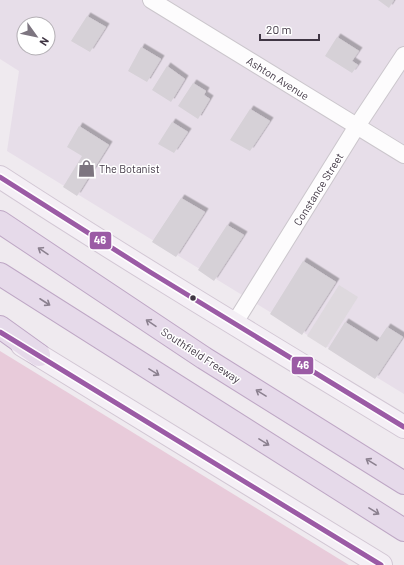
<svg xmlns="http://www.w3.org/2000/svg" width="404" height="565" viewBox="0 0 404 565" font-family="Barlow,sans-serif">
<style>
.residential{fill:#e7dee9;fill-rule:evenodd}
.green{fill:#e8cbda}
.parking{fill:#ded9de}
.building{fill:#d6d1d7;filter:url(#shadow)}
.lines{fill:none;stroke-linecap:round;stroke-linejoin:round}
.street-casing{stroke:#cbc6cc;stroke-width:18}
.secondary-casing{stroke:#d2c7d4;stroke-width:24}
.highway-casing{stroke:#bea7c5;stroke-width:24}
.street{stroke:#fdfcfd;stroke-width:16}
.secondary{stroke:#f4eff5;stroke-width:22}
.highway{stroke:#e6daea;stroke-width:22}
.bus-1-casing{stroke:#fff;stroke-width:8}
.bus-1{stroke:#9b5ba5;stroke-width:5}
.oneway{stroke:#8b808f}
.bus-dot{fill:#403644;stroke:#fff;stroke-width:1.5}
.labels{text-anchor:middle;dominant-baseline:central;stroke-width:3;stroke-linejoin:round;paint-order:stroke}
.street-label{font-size:11px;fill:#403644;stroke:#fff}
.poi-label{font-size:11px;fill:#403644;stroke:#fff;text-anchor:start}
.line-badge{stroke:#fff;stroke-width:1.5}
.badge-label{font-size:11px;text-anchor:middle;font-weight:bold;fill:#fff}
</style>
<defs>
<filter id="shadow"><feDropShadow dx="3.5" dy="-3.5" stdDeviation="0" flood-color="#0004"/></filter>
</defs>
<rect width="100%" height="100%" fill="#efeaef"/>
<path class="residential" d="M 0,0 L 404,0 L 404,394 L 7,151 L 19,71 L 0,59 ZM 24,24 L 48,24 L 48,48 L 24,48 Z"/>
<path class="green" d="M 0,351 L 349,565 L 0,565 Z"/>
<path class="parking" d="M 339,285 L 358,297 L 326,348 L 307,336 Z"/>
<path class="building" d="M 378,0 L 394,0 L 389,8 Z
M 87,16 L 106,27 L 90,52 L 71,41 Z
M 337,37 L 359,51 L 352,61 L 358,65 L 352,73 L 325,56 Z
M 141,47 L 161,59 L 147,82 L 128,71 Z
M 167,66 L 185,79 L 171,102 L 152,90 Z
M 193,83 L 206,91 L 204,95 L 210,99 L 198,119 L 178,106 Z
M 250,109 L 270,121 L 250,151 L 230,140 Z
M 172,122 L 188,132 L 174,153 L 158,144 Z
M 79,126 L 109,145 L 77,196 L 63,187 L 82,156 L 67,147 Z
M 181,198 L 205,212 L 176,257 L 152,242 Z
M 227,225 L 244,235 L 214,281 L 198,270 Z
M 303,261 L 336,282 L 302,335 L 270,314 Z
M 345,322 L 377,342 L 387,327 L 403,337 L 375,379 L 328,349 Z"/>
<g class="lines">
<defs>
<path id="street" d="M 151,0 L 404,155
M 234,324 L 357,126 L 404,55"/>
<path id="secondary" d="M 0,177 C 132,263 269,345 404,427
M 22,345 L 381,565"/>
<path id="highway" d="M 0,222 L 204,358 L 404,483
M 0,274 L 404,530
M 0,327 L 39,355"/>
</defs>
<use href="#street" class="street-casing"/>
<use href="#secondary" class="secondary-casing"/>
<use href="#highway" class="highway-casing"/>
<use href="#street" class="street"/>
<use href="#secondary" class="secondary"/>
<use href="#highway" class="highway"/>
<defs>
<path id="bus-1" d="M 0,177 L 150,272 L 404,427
M 0,332 L 381,565"/>
</defs>
<use href="#bus-1" class="bus-1-casing"/>
<use href="#bus-1" class="bus-1"/>
</g>
<defs><path id="oneway-shaft" d="M-6 0H5M1.5-3L5.5 0L1.5 3" fill="none" stroke-width="1.6" stroke-linecap="round" stroke-linejoin="round"/></defs>
<g class="oneway">
<use href="#oneway-shaft" transform="translate(43 251) rotate(-146)"/>
<use href="#oneway-shaft" transform="translate(45 302) rotate(33)"/>
<use href="#oneway-shaft" transform="translate(151 323) rotate(-146)"/>
<use href="#oneway-shaft" transform="translate(154 372) rotate(32)"/>
<use href="#oneway-shaft" transform="translate(261 393) rotate(-148)"/>
<use href="#oneway-shaft" transform="translate(264 442) rotate(32)"/>
<use href="#oneway-shaft" transform="translate(371 462) rotate(-148)"/>
<use href="#oneway-shaft" transform="translate(374 511) rotate(32)"/>
</g>
<defs>
<symbol id="shop-bare" viewBox="-9 -9 18 18"><path d="M-5-2.5h2.3a2.7 3.5 0 0 1 5.4 0H5L5.5 6h-11ZM-1.5-2.5h3a1.5 2.3 0 0 0-3 0Z" fill="#7d7580" stroke="#fff" stroke-width="2.5" paint-order="stroke"/></symbol>
</defs>
<g fill-rule="evenodd">
<use href="#shop-bare" x="74" y="156" width="25" height="25"/>
</g>
<circle class="bus-dot" cx="193" cy="298" r="3.5"/>
<g class="labels">
<g class="street-label">
<text transform="translate(278 78) rotate(32)">Ashton Avenue</text>
<text transform="translate(318 189) rotate(-58)">Constance Street</text>
<text transform="translate(201 355) rotate(33)">Southfield Freeway</text>
</g>
<g class="poi-label">
<text x="99" y="168">The Botanist</text>
</g>
</g>
<g class="line-badge">
<rect x="89" y="231" width="23" height="19" rx="4" fill="#9b5ba5"/>
<rect x="291" y="356" width="23" height="19" rx="4" fill="#9b5ba5"/>
</g>
<g class="badge-label">
<text x="100" y="244">46</text>
<text x="303" y="369">46</text>
</g>
<g transform="translate(36 36) rotate(123)"><circle r="19" fill="#ffffff" stroke="#b3afb4"/>
<path d="M0-3L7 15L0 10L-7 15Z" fill="#7d7580"/>
<text y="-6" font-size="11" font-weight="bold" text-anchor="middle" fill="#403644">N</text>
</g>
<path d="M260 34v6h59v-6" fill="none" stroke="#403644" stroke-width="2"/>
<text x="266" y="34" font-size="12" fill="#403644" stroke="#ffffff" stroke-width="3" paint-order="stroke">20 m</text>
</svg>
